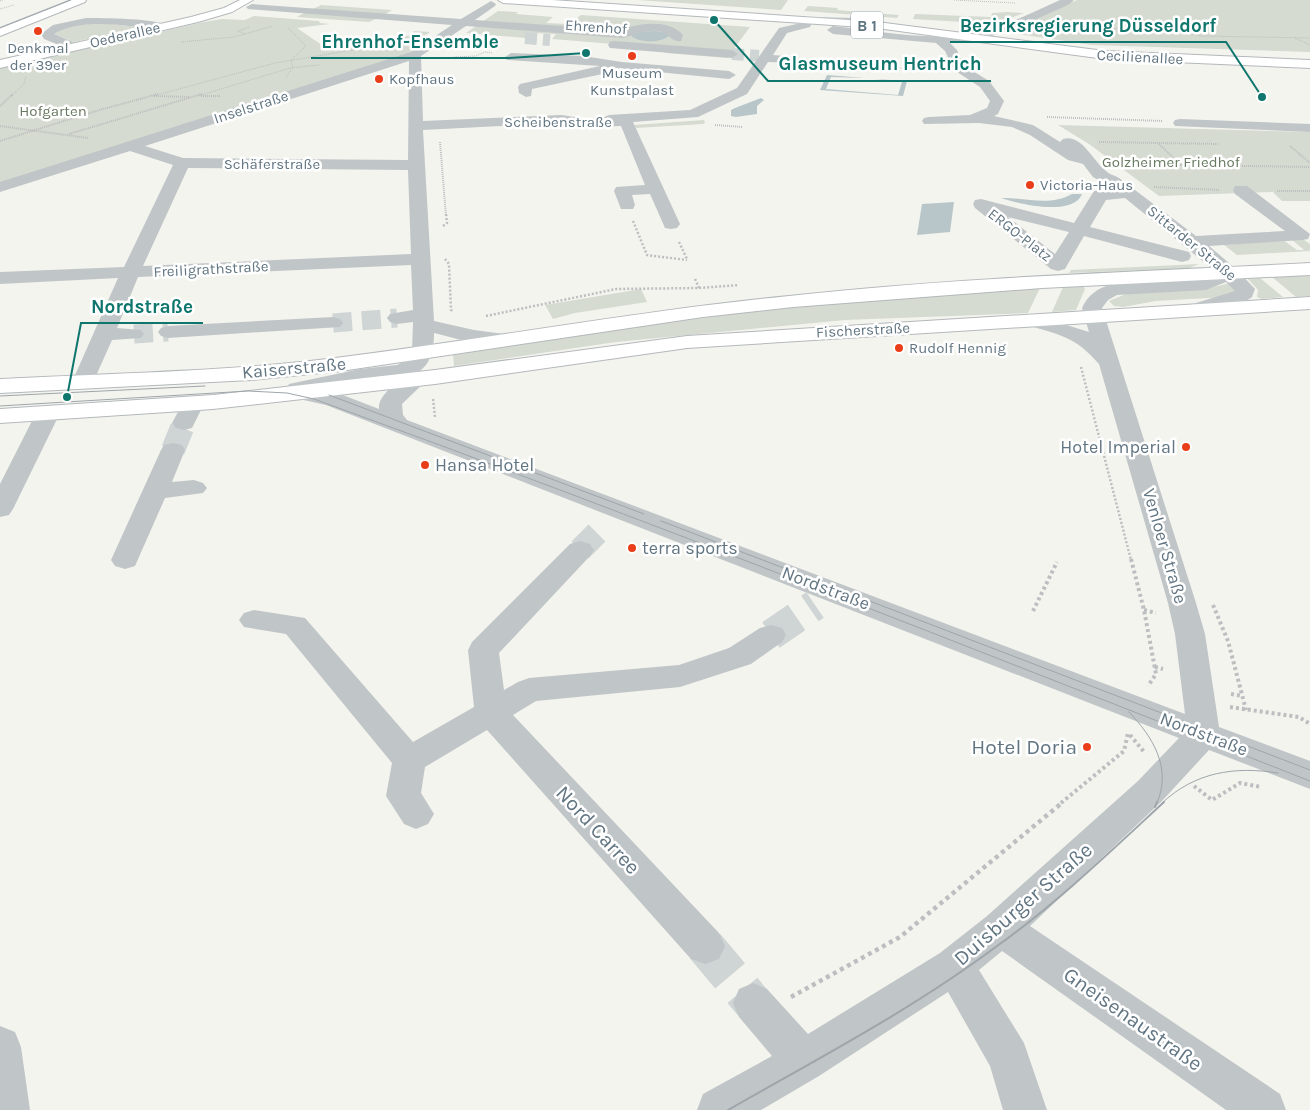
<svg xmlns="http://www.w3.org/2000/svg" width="1310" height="1110" viewBox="0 0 1310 1110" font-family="Karla,sans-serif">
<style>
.green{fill:#d5dbd0}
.water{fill:#b8c6c9}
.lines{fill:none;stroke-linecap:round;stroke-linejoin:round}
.minor-tunnel-far4{stroke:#cfd4d4;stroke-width:12;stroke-dasharray:12 6;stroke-linecap:butt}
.minor-tunnel-far3{stroke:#cfd4d4;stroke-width:19;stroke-dasharray:19 10;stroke-linecap:butt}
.minor-tunnel-far2{stroke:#cfd4d4;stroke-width:24;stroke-dasharray:24 12;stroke-linecap:butt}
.minor-tunnel-far1{stroke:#cfd4d4;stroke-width:31;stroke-dasharray:31 16;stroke-linecap:butt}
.minor-tunnel{stroke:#cfd4d4;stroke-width:39;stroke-dasharray:39 19;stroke-linecap:butt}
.major-casing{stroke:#b3b8bb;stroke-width:2}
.path-far4{stroke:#bcbec0;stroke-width:1;stroke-dasharray:1 1;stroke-linecap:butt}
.path-far3{stroke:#bcbec0;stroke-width:2;stroke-dasharray:1 1;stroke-linecap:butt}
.path-far2{stroke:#bcbec0;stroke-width:2.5;stroke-dasharray:2 2;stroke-linecap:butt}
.path-far1{stroke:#bcbec0;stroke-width:4;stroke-dasharray:3 3;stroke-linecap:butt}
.path{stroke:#bcbec0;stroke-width:4.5;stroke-dasharray:4 4;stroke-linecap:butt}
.minor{fill:#c0c5c7;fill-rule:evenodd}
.major{fill:#fff;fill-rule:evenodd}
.tram-far1{stroke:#9ea6ab;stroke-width:1}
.tram{stroke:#9ea6ab;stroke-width:2}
.poi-dot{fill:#ea3d19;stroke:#fff;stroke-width:2}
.labels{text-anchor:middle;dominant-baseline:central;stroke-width:5;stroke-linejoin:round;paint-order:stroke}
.far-street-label{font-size:15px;fill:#617582;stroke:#fff}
.far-poi-label{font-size:15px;fill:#617582;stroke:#fff;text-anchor:start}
.far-park-label{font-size:15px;fill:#677960;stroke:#fff}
.shield{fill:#fff;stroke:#909ea8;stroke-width:1}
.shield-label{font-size:16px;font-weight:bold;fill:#617582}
.street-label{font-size:18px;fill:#617582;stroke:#fff}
.poi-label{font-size:18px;fill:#617582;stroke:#fff;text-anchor:start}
.near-poi-label{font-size:21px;fill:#617582;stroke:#fff;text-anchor:end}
.near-street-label{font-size:21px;fill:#617582;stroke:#fff}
.leader{fill:none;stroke:#0f766e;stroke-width:2}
.callout-dot{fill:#0f766e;stroke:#fff;stroke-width:2}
.callout-label{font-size:19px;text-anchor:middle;font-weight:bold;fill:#0f766e;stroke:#fff;stroke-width:5;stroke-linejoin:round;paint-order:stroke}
</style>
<rect width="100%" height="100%" fill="#f4f4ef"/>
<path class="green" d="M 637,0 L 788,0 L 781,10 Z
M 1077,0 L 1310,0 L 1310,52 L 1092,45 L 1004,32 Z
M 321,5 L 392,10 L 384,15 L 313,9 Z
M 808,6 L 838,8 L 837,10 L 899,15 L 897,18 L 804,11 Z
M 498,11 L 518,12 L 516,14 L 553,17 L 546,23 L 569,24 L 581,15 L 750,27 L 727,58 L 665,53 L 662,48 L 552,39 L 556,34 L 533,33 L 526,38 L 466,33 Z
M 306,12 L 378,18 L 369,22 L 297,17 Z
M 1007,12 L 1024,13 L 995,24 L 913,19 L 915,14 L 991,17 L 992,13 Z
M 254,16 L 319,21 L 320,23 L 330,24 L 297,28 L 329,50 L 412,35 L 414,31 L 430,32 L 414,43 L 425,45 L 412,53 L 0,184 L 0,68 L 204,22 L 222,19 L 245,20 Z
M 99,23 L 140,27 L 74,42 L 54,34 L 68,26 Z
M 704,120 L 705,123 L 703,124 L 636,128 L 634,125 Z
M 1058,125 L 1310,132 L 1310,201 L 1282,201 L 1273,192 L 1159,196 L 1089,144 Z
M 1291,239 L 1303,239 L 1310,244 L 1310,251 L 1237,255 L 1224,245 L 1283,240 L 1297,250 L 1304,250 Z
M 1199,264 L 1189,268 L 1069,273 L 1071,270 Z
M 1310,275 L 1310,296 L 1296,297 L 1272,277 Z
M 1260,278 L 1283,297 L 1262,299 L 1257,297 L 1258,290 L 1248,279 Z
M 1230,283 L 1238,290 L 1226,297 L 1156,301 L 1123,307 L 1114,306 L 1109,301 L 1126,294 L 1206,289 Z
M 1063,287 L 1083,286 L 1085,289 L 1076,310 L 1052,312 Z
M 1040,288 L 1028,313 L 845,320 L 616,342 L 454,366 L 453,355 L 621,329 L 733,314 L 870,300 Z
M 641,289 L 647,302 L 575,313 L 553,319 L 545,305 Z"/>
<path class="water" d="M 655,31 L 664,32 L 669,36 C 660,43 640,43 631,36 L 636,32 Z
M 827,75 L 864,78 L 831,77 L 826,89 L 898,95 L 902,82 L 874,79 L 907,81 L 903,96 L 820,90 Z
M 761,98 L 764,100 L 757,106 L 757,114 L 736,117 L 731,116 L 731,110 L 735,108 Z
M 1072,194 L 1082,194 C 1073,217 1019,204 1001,198 C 1026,197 1049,207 1072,194 Z
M 954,202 L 950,232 L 917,235 L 922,204 Z"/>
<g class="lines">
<path class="minor-tunnel-far4" d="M 525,38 L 550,40
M 732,54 L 759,56"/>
<path class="minor-tunnel-far3" d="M 333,323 L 397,318
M 134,334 L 168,332"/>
<path class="minor-tunnel-far2" d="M 173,450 L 184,423
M 580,550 L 604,526"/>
<path class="minor-tunnel-far1" d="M 771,635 L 815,605"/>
<path class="minor-tunnel" d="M 705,946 L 753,1003"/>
<defs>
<path id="major" d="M 71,0 L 86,0 L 85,2 L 0,36 L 0,28 Z
M 240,0 L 253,0 L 232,12 L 198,22 L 0,68 L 0,60 L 191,17 L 224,8 Z
M 498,0 L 552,0 L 877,22 L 1105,51 L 1310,60 L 1310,68 L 1105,59 L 877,28 L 503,3 Z
M 1310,263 L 1310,275 L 1042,288 L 793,307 L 703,317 L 341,371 L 251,380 L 0,393 L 0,379 C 114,373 230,372 343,357 C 492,338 639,311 789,296 C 961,277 1136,272 1310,263 Z
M 1310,297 L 1310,309 L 687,348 L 435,384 L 213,409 L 0,423 L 0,409 L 213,395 L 435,370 L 687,336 Z"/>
</defs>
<use href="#major" class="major-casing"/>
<path class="path-far4" d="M 954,0 L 1015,3
M 0,1 L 3,0
M 0,9 L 14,5
M 1082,28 L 1171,30 L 1201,36 L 1310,38
M 1060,29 L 1082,28 L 1064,22
M 245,34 L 238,31 L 250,27
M 1295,38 L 1310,45
M 181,42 L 234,37 L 273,26
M 454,57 L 476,56 L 485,52 L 493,53
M 808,61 L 939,71
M 286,77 L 293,67 L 291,60 L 306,46 L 288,28
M 11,96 L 24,84 L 26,76
M 153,96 L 275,63 L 377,46
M 198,96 L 290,68 L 319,65"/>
<path class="path-far3" d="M 154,96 L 190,97
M 201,96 L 220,96
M 0,106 L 13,94
M 1047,117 L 1163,121
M 715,125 L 743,127
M 0,126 L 88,138
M 69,134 L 202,94
M 0,141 L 96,111 L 158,94
M 440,142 L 446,216
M 1099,142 L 1218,144
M 1159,144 L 1182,166
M 1290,146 L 1310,163
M 1124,164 L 1310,167
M 1154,187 L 1220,190
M 1277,191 L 1310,191"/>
<path class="path-far2" d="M 633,221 L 647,255 L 687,260
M 443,226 L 447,223 L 446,214
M 679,242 L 687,259
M 445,259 L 449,264 L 451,310 L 453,311
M 695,279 L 700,290
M 486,316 L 616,289 L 699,288 L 739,285
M 1081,367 L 1131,560
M 433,399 L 435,417"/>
<path class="path-far1" d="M 1131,559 L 1144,610 L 1156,674 L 1148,686
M 1213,605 L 1228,641 L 1246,710
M 1144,610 L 1156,613
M 1033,611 L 1057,562
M 1155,667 L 1163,669
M 1231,694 L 1242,696
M 1230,707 L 1299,717 L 1310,724
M 1130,735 L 1145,753
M 1194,786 L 1212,800 L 1240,783 L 1261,787
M 1061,803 L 1124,751 L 1128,733"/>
<path class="path" d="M 791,997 L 900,937 L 1063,802"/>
<path class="minor" d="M 1060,0 L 1074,0 C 1069,6 1058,9 1050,13 C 1019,27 985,42 950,43 L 957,50 L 963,65 L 989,81 L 1004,101 L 998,114 L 994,116 L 1033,125 L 1060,142 L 1063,139 C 1082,134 1092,160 1105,170 C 1108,174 1114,175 1119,178 L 1196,236 L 1285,231 L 1235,194 L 1233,190 L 1235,186 L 1247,186 L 1310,234 L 1308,239 L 1302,240 L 1209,246 L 1236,269 L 1255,289 L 1252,297 L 1246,301 L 1193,316 L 1186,314 L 1183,310 L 1186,306 L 1235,291 L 1226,282 L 1206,290 L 1117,295 L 1108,300 L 1102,308 L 1196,603 L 1205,634 L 1219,727 L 1310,761 L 1310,789 L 1209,750 L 1162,801 L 1030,926 L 1280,1094 L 1286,1110 L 1226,1110 L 1002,951 L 979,970 L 1024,1043 L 1047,1110 L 1003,1110 L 990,1066 L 948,992 L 819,1076 L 761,1110 L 697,1110 L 703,1094 L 772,1056 L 739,1017 L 733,1003 L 739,989 L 753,983 L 767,989 L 808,1034 L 940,953 L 987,916 L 1138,781 L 1179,738 L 326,405 L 290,397 L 286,389 L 289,384 L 360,369 L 397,365 L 405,361 L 412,352 L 413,322 L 397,324 L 390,322 L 387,318 L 390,314 L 413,310 L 411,265 L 138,277 L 117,328 L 141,330 L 144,334 L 141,338 L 112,340 L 91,387 L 83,389 L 75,387 L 72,382 L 118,278 L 0,284 L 0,272 L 124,267 L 173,165 L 130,151 L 0,192 L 0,182 L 411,52 L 452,25 L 248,9 L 246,7 L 252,4 L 461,19 L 491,1 L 496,4 L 495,6 L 475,20 L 621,30 C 639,23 669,19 683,35 L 681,41 C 671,43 669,32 658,31 C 645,30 635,35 623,38 L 466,26 L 421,56 L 423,121 L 561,115 L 589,119 L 602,118 L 609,115 L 690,110 L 737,88 L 779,28 L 801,23 L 804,18 L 808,17 L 860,18 L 862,20 L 860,22 L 856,23 L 812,23 L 810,27 L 787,33 L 773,55 L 797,57 L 799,60 L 797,63 L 768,62 L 747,94 L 698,117 L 633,122 L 680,224 L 677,228 L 671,229 L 665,228 L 650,194 L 632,195 L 635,205 L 633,209 L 621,209 L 614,191 L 616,187 L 645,185 L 621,126 L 589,127 L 561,123 L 423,130 L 434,321 L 474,330 L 512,335 L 515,339 L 512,343 C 488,349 458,339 434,333 C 434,348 431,366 416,373 L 425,374 L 428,379 L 402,404 L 403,415 L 407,420 L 1185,714 L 1175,634 L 1168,603 L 1099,364 C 1074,335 1058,335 1024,324 L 1021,320 L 1024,316 L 1031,314 L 1089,332 L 1082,308 C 1101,266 1166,288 1202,278 C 1207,277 1212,274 1216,272 L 1125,198 L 1106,200 L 1090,227 L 1189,252 L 1191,256 L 1189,260 L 1182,262 L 1084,236 L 1065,269 L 1058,271 L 1051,269 L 975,208 L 973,204 L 975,200 L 981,199 L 1074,223 L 1094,191 L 1113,189 L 1093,177 L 1083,164 L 1068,160 L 1030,135 L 1012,127 L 979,123 L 924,124 L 922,121 L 924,118 L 929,117 L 970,115 L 987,108 L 990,101 L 980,87 L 954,70 L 945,51 L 936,43 L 833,34 L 827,30 L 833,26 C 878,31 925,41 970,34 C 1002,28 1031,13 1060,0 ZM 409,61 L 408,160 L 183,158 L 145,146 ZM 188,168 L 408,170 L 411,254 L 143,266 ZM 1008,217 L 1069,232 L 1055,254 ZM 406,376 C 396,384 378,395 379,409 L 340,394 L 323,390 Z
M 86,18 C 101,18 161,18 170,27 L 164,30 C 133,27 82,16 54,34 L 78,44 L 80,47 L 74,51 L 44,39 L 41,34 L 53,25 Z
M 614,41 L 732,50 L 738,54 L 732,58 L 610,48 L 608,45 L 610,42 Z
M 511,53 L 583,56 L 622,62 L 729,71 L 736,75 L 729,79 L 607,67 L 608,70 L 607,73 L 532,89 L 531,96 L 526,97 L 519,93 L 518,87 L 520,84 L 600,66 L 507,60 L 505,57 Z
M 1180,119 L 1310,124 L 1310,132 L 1175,126 L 1173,123 L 1175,120 Z
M 333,317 L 340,319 L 343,323 L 340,327 L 168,338 L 161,336 L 158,332 L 161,328 L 168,326 Z
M 193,397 L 201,399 L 204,404 L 192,428 L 184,430 L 176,428 L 172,423 L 185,399 Z
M 48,406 L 56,408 L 60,413 L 13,509 L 9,515 L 0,517 L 0,484 L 36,413 L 40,408 Z
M 173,443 L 182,445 L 185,450 L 172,482 L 194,480 L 203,483 L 207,488 L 203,493 L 165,498 L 135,566 L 125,569 L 115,566 L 111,560 L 161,450 L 164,445 Z
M 580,541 L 590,544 L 594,550 L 590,556 L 499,653 L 504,690 L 518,682 L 529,678 L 679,665 L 729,648 L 760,628 L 771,625 L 782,628 L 786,635 L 782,642 L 751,664 L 680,687 L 536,701 L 513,715 L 719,933 L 725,946 L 719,959 L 705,964 L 691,959 L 487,730 L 425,767 L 421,793 L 434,814 L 428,824 L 416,829 L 404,824 L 386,796 L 392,763 L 286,634 L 244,627 L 239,620 L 244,613 L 254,610 L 305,618 L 413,742 L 474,707 L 468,650 L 472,642 L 570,544 Z
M 0,1026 L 15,1032 L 21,1047 L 30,1110 L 0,1110 Z"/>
<use href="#major" class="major"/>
<path class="tram-far1" d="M 0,28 L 71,0
M 329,395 L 644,514
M 0,396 L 205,386
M 0,406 L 248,391 L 287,393 L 314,399 C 648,520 979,651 1310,781
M 661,521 L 1310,770
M 1129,712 C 1153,737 1172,768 1157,803
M 1162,803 C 1195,772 1235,766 1278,773"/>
<path class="tram" d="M 1155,807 L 1157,802
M 728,1110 C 819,1058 913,1009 997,946 C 1057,903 1110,852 1164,802"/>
</g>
<g class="poi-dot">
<circle cx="38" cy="31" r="5"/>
<circle cx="632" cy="56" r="5"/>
<circle cx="379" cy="79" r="5"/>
<circle cx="1030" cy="185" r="5"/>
<circle cx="899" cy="348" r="5"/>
<circle cx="1186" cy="447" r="5"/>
<circle cx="425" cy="465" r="5"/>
<circle cx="632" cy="548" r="5"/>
<circle cx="1087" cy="747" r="5"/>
</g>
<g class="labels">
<g class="far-street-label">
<text transform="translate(596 27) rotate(4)">Ehrenhof</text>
<text transform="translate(125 35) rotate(-13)">Oederallee</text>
<text transform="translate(1140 57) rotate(3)">Cecilienallee</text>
<text transform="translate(251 107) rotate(-18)">Inselstraße</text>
<text x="558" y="122">Scheibenstraße</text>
<text x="272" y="164">Schäferstraße</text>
<text transform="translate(1020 235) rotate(38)">ERGO-Platz</text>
<text transform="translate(1192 243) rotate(39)">Sittarder Straße</text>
<text transform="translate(211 269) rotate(-3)">Freiligrathstraße</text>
<text transform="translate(863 330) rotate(-3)">Fischerstraße</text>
</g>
<g class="far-poi-label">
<text x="38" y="48" text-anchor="middle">Denkmal<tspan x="38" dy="17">der 39er</tspan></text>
<text x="632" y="73" text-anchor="middle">Museum<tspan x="632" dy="17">Kunstpalast</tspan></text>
<text x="389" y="79">Kopfhaus</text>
<text x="1040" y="185">Victoria-Haus</text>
<text x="909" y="348">Rudolf Hennig</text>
</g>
<g class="far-park-label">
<text x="53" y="111">Hofgarten</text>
<text x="1171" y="162">Golzheimer Friedhof</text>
</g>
<rect class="shield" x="851" y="11.5" width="32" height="27" rx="4"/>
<g class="shield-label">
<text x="867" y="25">B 1</text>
</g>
<g class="street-label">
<text transform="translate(294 368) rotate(-5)">Kaiserstraße</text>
<text transform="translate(1165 546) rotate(74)">Venloer Straße</text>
<text transform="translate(826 588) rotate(21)">Nordstraße</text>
<text transform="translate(1204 734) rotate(21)">Nordstraße</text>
</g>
<g class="poi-label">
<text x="1176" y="447" text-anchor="end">Hotel Imperial</text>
<text x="435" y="465">Hansa Hotel</text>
<text x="642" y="548">terra sports</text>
</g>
<g class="near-poi-label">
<text x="1077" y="747">Hotel Doria</text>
</g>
<g class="near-street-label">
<text transform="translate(598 830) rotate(47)">Nord Carree</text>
<text transform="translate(1023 904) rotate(-41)">Duisburger Straße</text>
<text transform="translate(1133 1019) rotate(35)">Gneisenaustraße</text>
</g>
</g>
<path class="leader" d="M1262 97L1226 42H950M586 53L509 58H311M714 20L768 81H991M67 397L81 323H203"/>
<g class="callout-dot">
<circle cx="1262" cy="97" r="5"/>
<circle cx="586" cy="53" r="5"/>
<circle cx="714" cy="20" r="5"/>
<circle cx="67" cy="397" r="5"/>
</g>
<g class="callout-label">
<text x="1088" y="32">Bezirksregierung Düsseldorf</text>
<text x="410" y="48">Ehrenhof-Ensemble</text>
<text x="880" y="70">Glasmuseum Hentrich</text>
<text x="142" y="313">Nordstraße</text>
</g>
</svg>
